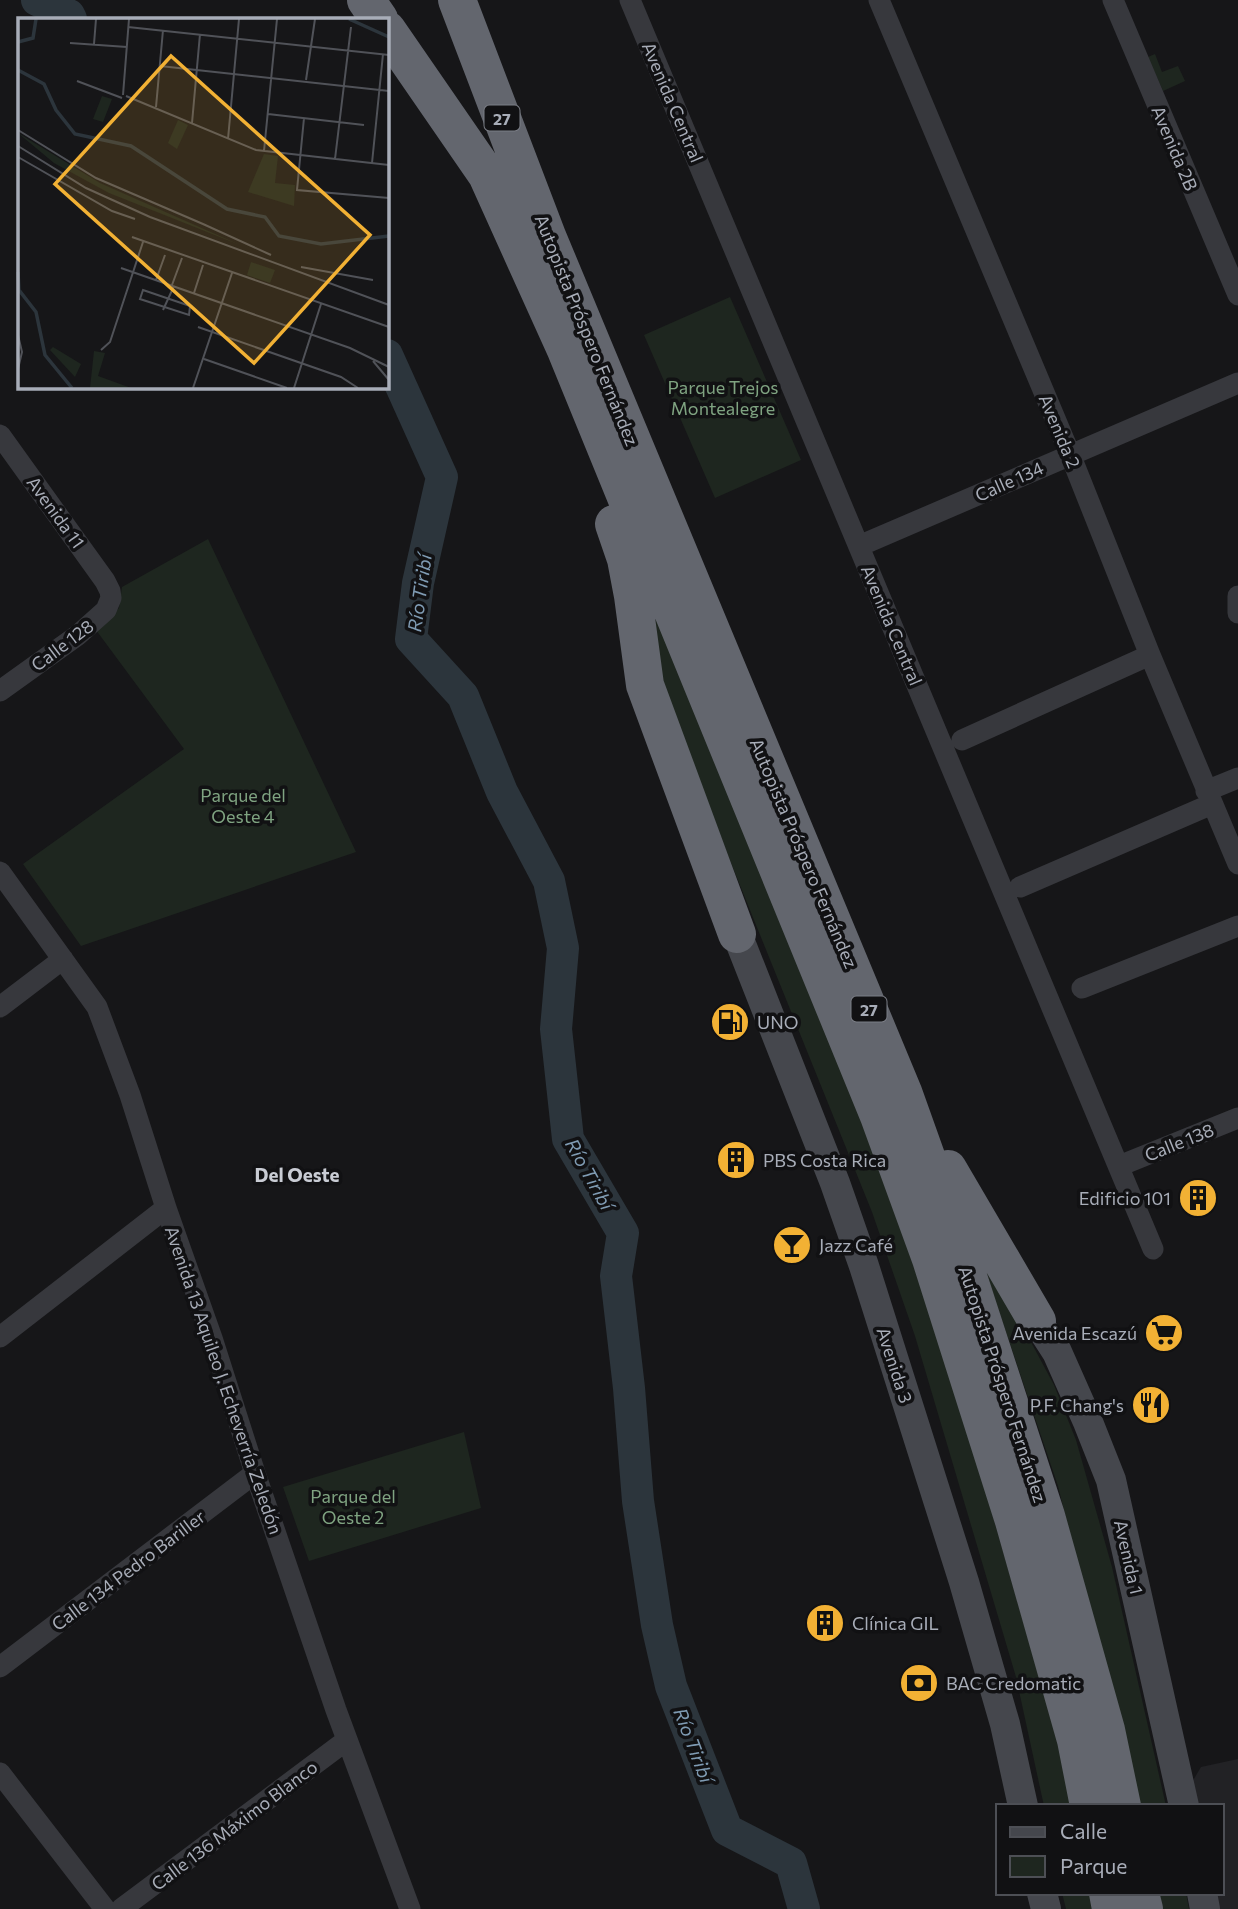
<svg xmlns="http://www.w3.org/2000/svg" width="1238" height="1909" viewBox="0 0 1238 1909" font-family="Commissioner,sans-serif">
<style>
.built{fill:#222225}
.green{fill:#1e261f}
.lines{fill:none;stroke-linecap:round;stroke-linejoin:round}
.river{stroke:#2c353c;stroke-width:32}
.street{stroke:#37383d;stroke-width:21}
.secondary{stroke:#45474d;stroke-width:30}
.highway{stroke:#63666e;stroke-width:38}
.labels{text-anchor:middle;dominant-baseline:central;stroke-width:7;stroke-linejoin:round;paint-order:stroke}
.shield{fill:#111113;stroke:#7b7e86;stroke-width:2}
.shield-label{font-size:16px;font-weight:bold;fill:#a8adb8}
.street-label{font-size:18px;fill:#a8adb8;stroke:#111113}
.park-label{font-size:18px;fill:#7fa381;stroke:#111113}
.poi-label{font-size:18px;fill:#a8adb8;stroke:#111113;text-anchor:start}
.water-label{font-size:19px;font-style:italic;fill:#7f9bb3;stroke:#111113}
.neighbourhood-label{font-size:19px;font-weight:bold;fill:#c9ccd4;stroke:#111113}
.inset-river{fill:none;stroke:#2c353c;stroke-width:3.5}
.inset-road{fill:none;stroke:#505258;stroke-width:2}
.view{fill:#f2b134;fill-opacity:0.15;stroke:#f2b134;stroke-width:3.5}
.inset-edge{fill:none;stroke:#a8adb8;stroke-width:3.5}
</style>
<rect width="100%" height="100%" fill="#161618"/>
<path class="built" d="M 1238,1759 L 1238,1909 L 1217,1909 L 1213,1893 L 1222,1893 L 1222,1806 L 1196,1806 L 1191,1784 L 1201,1767 Z"/>
<path class="green" d="M 1155,54 L 1162,72 L 1178,66 L 1185,81 L 1163,91 L 1148,57 Z
M 730,297 L 801,460 L 715,498 L 644,335 Z
M 208,539 L 356,852 L 81,946 L 23,864 L 184,749 L 96,630 L 119,608 L 122,587 Z
M 655,619 L 663,627 L 903,1202 L 1076,1806 L 1044,1806 L 1016,1677 L 915,1336 L 872,1212 L 729,858 L 659,673 Z
M 981,1258 L 1017,1316 L 1054,1385 L 1076,1440 L 1112,1567 L 1166,1806 L 1136,1806 L 1058,1486 Z
M 464,1432 L 481,1508 L 309,1561 L 283,1487 Z
M 1062,1893 L 1096,1893 L 1100,1909 L 1066,1909 Z
M 1154,1893 L 1186,1893 L 1189,1909 L 1158,1909 Z"/>
<g class="lines">
<path class="river" d="M 37,0 L 69,15 L 71,19
M 387,355 L 442,477 L 418,583 L 411,639 L 463,696 L 502,792 L 549,881 L 563,948 L 556,1029 L 568,1139 L 623,1233 L 616,1276 L 629,1388 L 638,1501 L 657,1625 L 671,1686 L 727,1830 L 791,1863 L 804,1909"/>
<path class="street" d="M 630,0 L 1153,1249
M 879,0 L 1070,454 L 1150,655 L 1238,864
M 1113,0 L 1238,295
M 0,435 L 105,581 L 110,591 L 111,598 L 106,610 L 78,635 L 0,691
M 859,546 L 1238,383
M 1238,596 L 1238,613
M 962,740 L 1150,655
M 1206,791 L 1238,778
M 0,872 L 97,1007 L 130,1095 L 166,1208 L 212,1338 L 255,1473 L 336,1710 L 410,1909
M 1020,887 L 1212,804
M 1082,988 L 1238,926
M 0,1007 L 63,959
M 1119,1166 L 1238,1118
M 0,1337 L 166,1208
M 0,1667 L 255,1473
M 0,1773 L 105,1909
M 121,1909 L 347,1740"/>
<path class="secondary" d="M 737,934 L 835,1183 L 864,1266 L 964,1582 L 1005,1724 L 1023,1806
M 1037,1321 L 1057,1352 L 1088,1422 L 1111,1480 L 1184,1806
M 1042,1893 L 1046,1909
M 1202,1893 L 1205,1909"/>
<path class="highway" d="M 366,0 L 379,19
M 457,0 L 547,236 L 903,1092 L 959,1249 L 1046,1516 L 1106,1730 L 1122,1806
M 387,30 L 487,175 L 566,350 L 879,1116 L 931,1259 L 1014,1521 L 1076,1740 L 1089,1806
M 614,524 L 626,559 L 633,596 L 645,685 L 737,934
M 948,1169 L 1037,1321
M 1108,1893 L 1111,1909
M 1140,1893 L 1144,1909"/>
</g>
<defs>
<symbol id="fuel-disc" viewBox="-11 -11 22 22"><circle r="9.5" fill="#f2b134" stroke="#111113"/><path d="M-5.5-6h7V0h2V4h1.3V-2.5L3-4.5l.8-.8L6-3V5H2.5V1h-1V6h-7ZM-4.2-4.7v3.2H.2V-4.7Z" fill="#111"/></symbol>
<symbol id="building-disc" viewBox="-11 -11 22 22"><circle r="9.5" fill="#f2b134" stroke="#111113"/><path d="M-4-6H4V6H1V3H-1V6H-4ZM-2.5-4.3h1.7v1.8h-1.7ZM.8-4.3h1.7v1.8H.8ZM-2.5-1h1.7V.8h-1.7ZM.8-1h1.7V.8H.8Z" fill="#111"/></symbol>
<symbol id="bar-disc" viewBox="-11 -11 22 22"><circle r="9.5" fill="#f2b134" stroke="#111113"/><path d="M-6-5H6L.8 .8V4.5H3.5V6h-7V4.5H-.8V.8Z" fill="#111"/></symbol>
<symbol id="supermarket-disc" viewBox="-11 -11 22 22"><circle r="9.5" fill="#f2b134" stroke="#111113"/><path d="M-6-5.5h2.5l.6 2H6L4.5 2H-2.5L-4.4-4H-6ZM-1.5 3.2a1.3 1.3 0 1 0 .1 0ZM3 3.2a1.3 1.3 0 1 0 .1 0Z" fill="#111"/></symbol>
<symbol id="restaurant-disc" viewBox="-11 -11 22 22"><circle r="9.5" fill="#f2b134" stroke="#111113"/><path d="M-5-6h1v4h1v-4h1v4h1v-4h1v5L-1.5 .5V6h-2V.5L-5-1ZM5-6V6H3V1.5H1.5Q1.5-4 5-6Z" fill="#111"/></symbol>
<symbol id="bank-disc" viewBox="-11 -11 22 22"><circle r="9.5" fill="#f2b134" stroke="#111113"/><path d="M-6-4H6V4H-6ZM0-2.3a2.3 2.3 0 1 0 0 4.6a2.3 2.3 0 1 0 0-4.6Z" fill="#111"/></symbol>
</defs>
<g fill-rule="evenodd">
<use href="#fuel-disc" x="708" y="1000" width="44" height="44"/>
<use href="#building-disc" x="714" y="1138" width="44" height="44"/>
<use href="#building-disc" x="1176" y="1176" width="44" height="44"/>
<use href="#bar-disc" x="770" y="1223" width="44" height="44"/>
<use href="#supermarket-disc" x="1142" y="1311" width="44" height="44"/>
<use href="#restaurant-disc" x="1129" y="1383" width="44" height="44"/>
<use href="#building-disc" x="803" y="1601" width="44" height="44"/>
<use href="#bank-disc" x="897" y="1661" width="44" height="44"/>
</g>
<g class="labels">
<g class="shield">
<rect x="484.5" y="105.5" width="35" height="25" rx="5"/>
<rect x="851.5" y="996.5" width="35" height="25" rx="5"/>
</g>
<g class="shield-label">
<text x="502" y="118">27</text>
<text x="869" y="1009">27</text>
</g>
<g class="street-label">
<text transform="translate(673 102) rotate(67)">Avenida Central</text>
<text transform="translate(1175 148) rotate(67)">Avenida 2B</text>
<text transform="translate(587 330) rotate(68)">Autopista Próspero Fernández</text>
<text transform="translate(1060 431) rotate(67)">Avenida 2</text>
<text transform="translate(1009 481) rotate(-24)">Calle 134</text>
<text transform="translate(56 512) rotate(54)">Avenida 11</text>
<text transform="translate(892 625) rotate(67)">Avenida Central</text>
<text transform="translate(62 645) rotate(-37)">Calle 128</text>
<text transform="translate(804 853) rotate(67)">Autopista Próspero Fernández</text>
<text transform="translate(1179 1142) rotate(-22)">Calle 138</text>
<text transform="translate(895 1365) rotate(72)">Avenida 3</text>
<text transform="translate(224 1380) rotate(71)">Avenida 13 Aquileo J. Echeverría Zeledón</text>
<text transform="translate(1003 1384) rotate(72)">Autopista Próspero Fernández</text>
<text transform="translate(1129 1557) rotate(77)">Avenida 1</text>
<text transform="translate(128 1570) rotate(-37)">Calle 134 Pedro Bariller</text>
<text transform="translate(234 1825) rotate(-37)">Calle 136 Máximo Blanco</text>
</g>
<g class="park-label">
<text x="723" y="387">Parque Trejos<tspan x="723" dy="21">Montealegre</tspan></text>
<text x="243" y="795">Parque del<tspan x="243" dy="21">Oeste 4</tspan></text>
<text x="353" y="1496">Parque del<tspan x="353" dy="21">Oeste 2</tspan></text>
</g>
<g class="poi-label">
<text x="757" y="1022">UNO</text>
<text x="763" y="1160">PBS Costa Rica</text>
<text x="1171" y="1198" text-anchor="end">Edificio 101</text>
<text x="819" y="1245">Jazz Café</text>
<text x="1137" y="1333" text-anchor="end">Avenida Escazú</text>
<text x="1124" y="1405" text-anchor="end">P.F. Chang's</text>
<text x="852" y="1623">Clínica GIL</text>
<text x="946" y="1683">BAC Credomatic</text>
</g>
<g class="water-label">
<text transform="translate(419 593) rotate(-82)">Río Tiribí</text>
<text transform="translate(590 1174) rotate(61)">Río Tiribí</text>
<text transform="translate(694 1745) rotate(69)">Río Tiribí</text>
</g>
<g class="neighbourhood-label">
<text x="297" y="1174">Del Oeste</text>
</g>
</g>
<g transform="translate(18 18)">
<rect width="371" height="371" fill="#161618"/>
<path d="M 84,78 L 94,81 L 85,104 L 75,101 ZM 160,102 L 170,107 L 159,131 L 150,125 ZM 0,115 L 82,165 L 222,227 L 91,175 L 36,145 ZM 246,136 L 260,138 L 257,165 L 277,167 L 276,188 L 230,174 ZM 233,244 L 257,252 L 252,265 L 229,257 ZM 35,329 L 63,346 L 57,359 L 32,332 ZM 76,333 L 87,335 L 80,358 L 113,370 L 72,370 Z" fill="#1e261f"/>
<path class="inset-river" d="M 331,1 L 371,19M 0,24 L 15,20 L 18,1M 0,52 L 26,66 L 38,92 L 57,116 L 113,128 L 209,191 L 247,199 L 261,218 L 303,226 L 371,218M 0,254 L 1,272 L 18,294 L 27,337 L 54,370"/>
<path class="inset-road" d="M 110,9 L 371,37M 52,25 L 109,29M 76,26 L 78,1M 142,48 L 371,73M 288,62 L 297,1M 59,63 L 104,80M 105,77 L 111,1M 108,78 L 238,132 L 371,147M 138,89 L 145,12M 250,96 L 346,107M 286,100 L 279,172 L 371,180M 174,105 L 182,16M 0,112 L 78,160 L 185,206M 210,121 L 221,1M 0,128 L 68,170 L 132,199 L 371,287M 246,133 L 259,1M 0,139 L 94,193 L 117,201M 317,141 L 333,9M 354,145 L 365,36M 185,206 L 253,237M 114,219 L 371,309M 283,249 L 355,262M 103,250 L 332,330 L 371,349M 138,262 L 147,237M 154,267 L 164,240M 125,272 L 172,288 L 171,297 L 122,281 ZM 176,275 L 185,247M 145,292 L 156,268M 180,309 L 323,359 L 340,370M 0,317 L 4,334 L 0,351M 83,332 L 92,324 L 125,224M 186,341 L 269,370M 355,343 L 371,362M 175,370 L 214,255M 276,370 L 303,286"/>
<path class="view" d="M 153,38 L 352,217 L 236,345 L 37,166 Z"/>
<rect width="371" height="371" class="inset-edge"/>
</g>
<rect x="996" y="1804" width="228" height="91" fill="#111113" stroke="#4d4f55" stroke-width="2"/>
<rect x="1010" y="1827" width="35" height="10" fill="#45474d" stroke="#4d4f55" stroke-width="2"/>
<text x="1060" y="1839" font-size="21" fill="#a8adb8">Calle</text>
<rect x="1010" y="1856" width="35" height="21" fill="#1e261f" stroke="#4d4f55" stroke-width="2"/>
<text x="1060" y="1874" font-size="21" fill="#a8adb8">Parque</text>
</svg>
